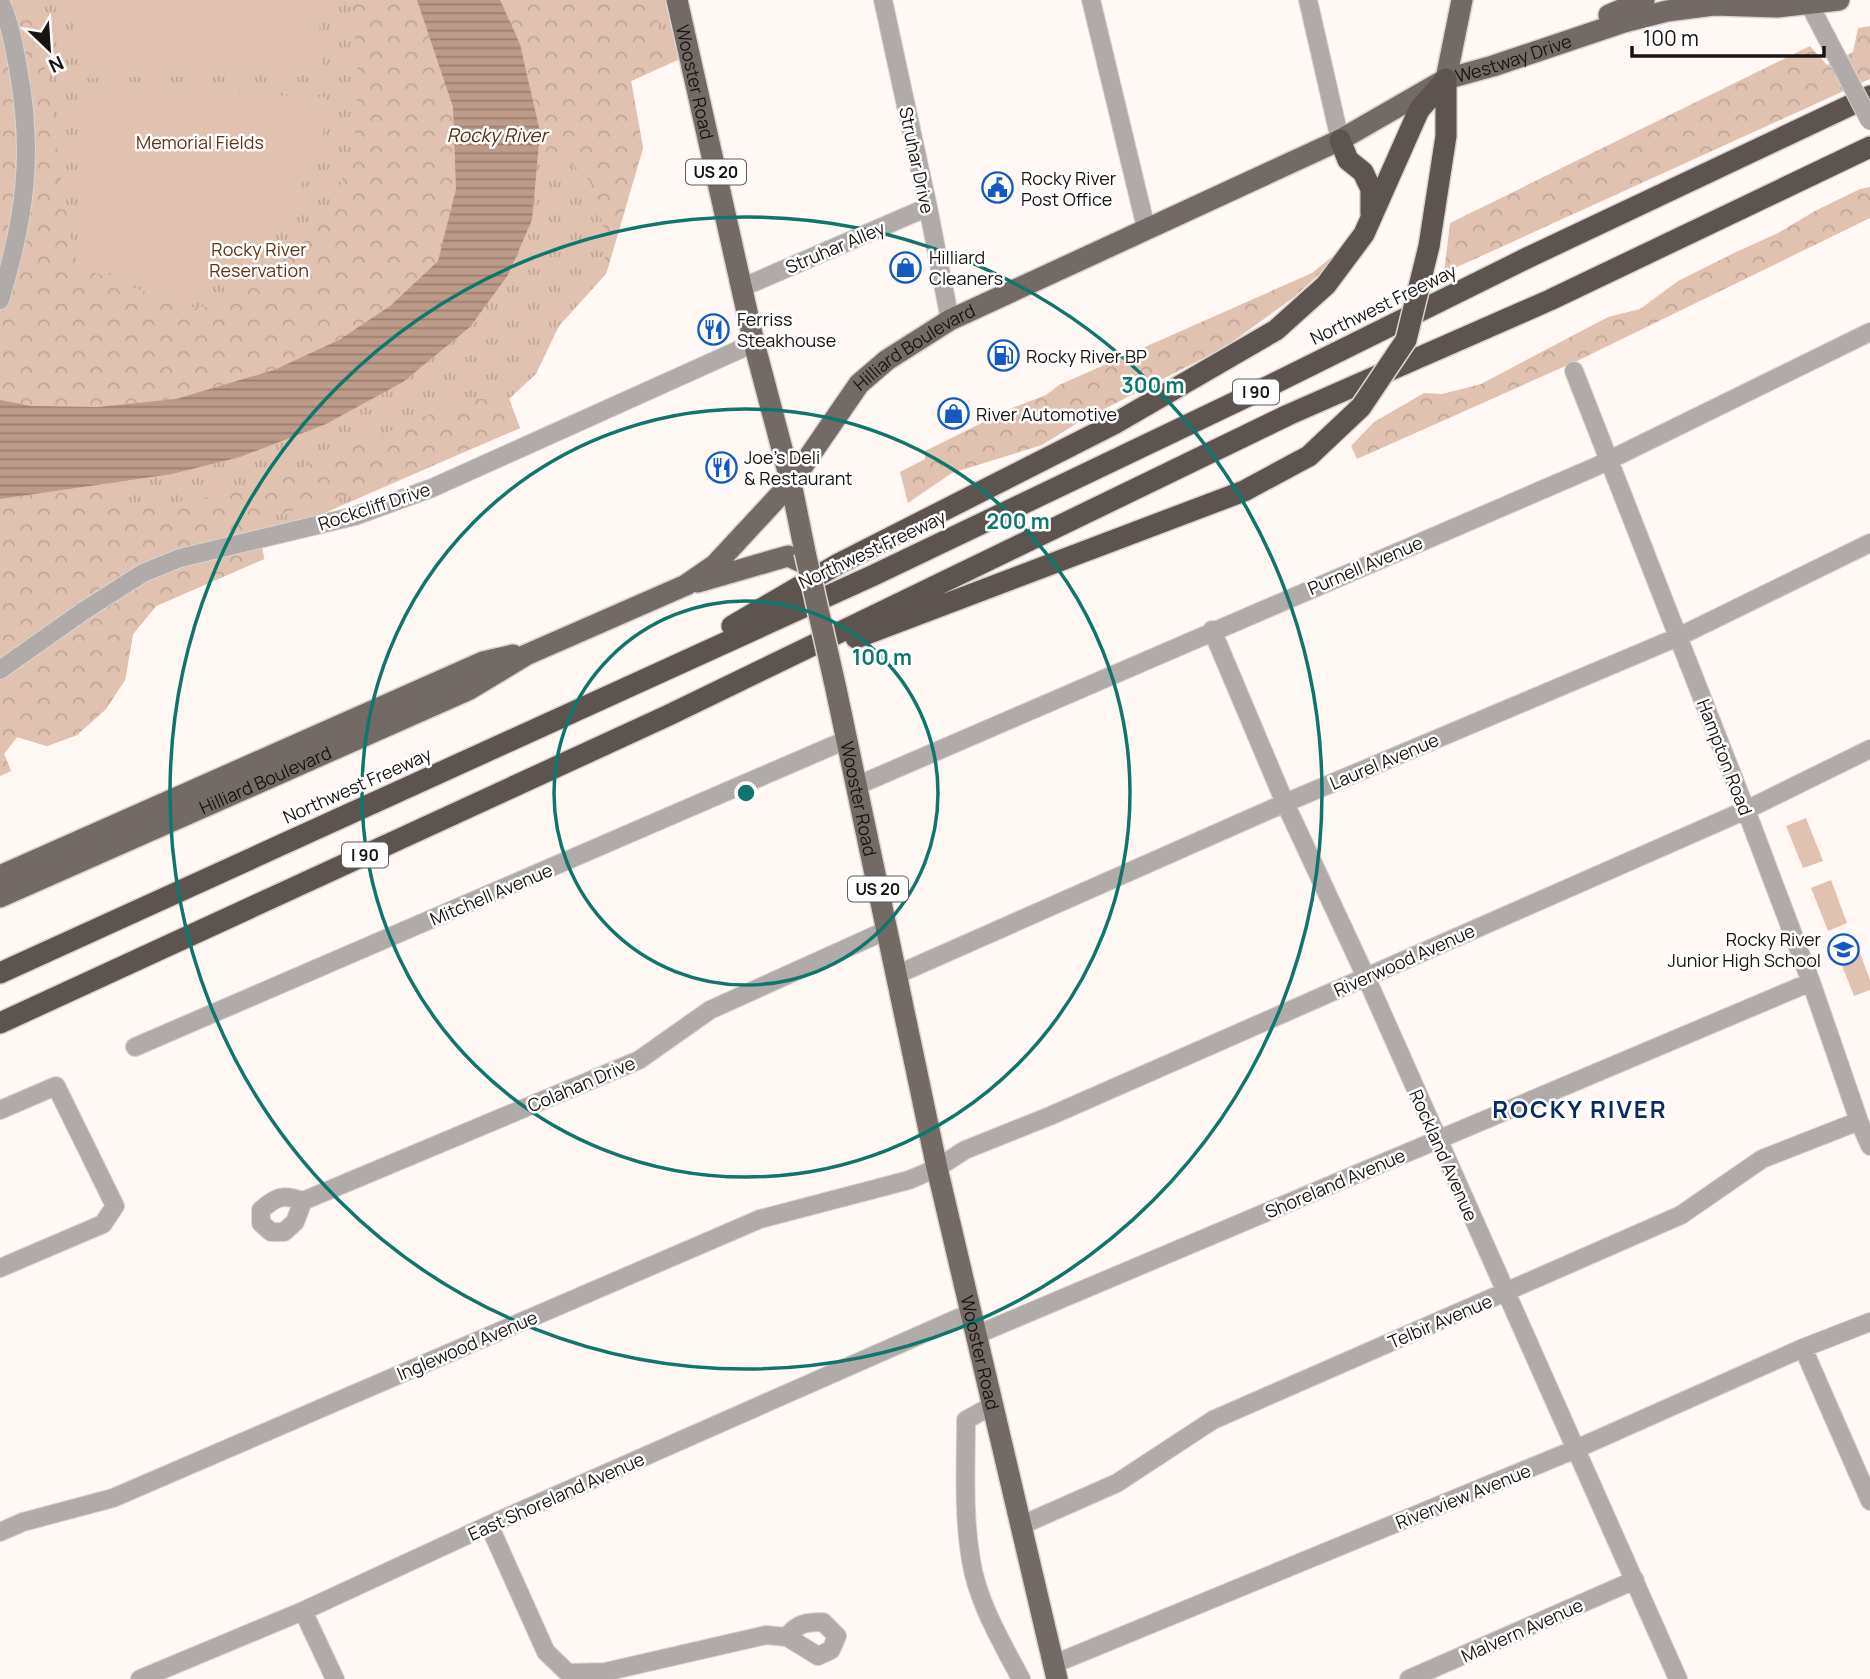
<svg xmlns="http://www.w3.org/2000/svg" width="1870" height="1679" viewBox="0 0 1870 1679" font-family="Manrope,sans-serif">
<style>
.grass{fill:url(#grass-tufts)}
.forest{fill:url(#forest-crowns)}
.pitch{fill:#e1c2b1}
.water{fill:url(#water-rules)}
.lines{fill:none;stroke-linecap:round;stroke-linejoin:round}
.minor-casing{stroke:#dad4d0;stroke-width:20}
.major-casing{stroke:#dad4d0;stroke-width:24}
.highway-casing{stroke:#dad4d0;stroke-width:24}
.minor{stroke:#b0aba8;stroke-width:18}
.major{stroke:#736a66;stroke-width:21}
.highway{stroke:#5e544f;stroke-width:21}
.minor-bridge-casing{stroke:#dad4d0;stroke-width:20;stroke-linecap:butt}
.major-bridge-casing{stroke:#dad4d0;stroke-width:24;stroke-linecap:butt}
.highway-bridge-casing{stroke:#dad4d0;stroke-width:24;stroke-linecap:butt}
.minor-bridge{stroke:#b0aba8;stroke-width:18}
.major-bridge{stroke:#736a66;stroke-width:21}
.highway-bridge{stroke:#5e544f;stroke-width:21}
.ring{fill:none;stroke:#0f766e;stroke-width:3.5}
.labels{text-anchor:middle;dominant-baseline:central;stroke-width:5;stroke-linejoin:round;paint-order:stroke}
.shield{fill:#fff;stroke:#5d5a59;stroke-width:2}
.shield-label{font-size:16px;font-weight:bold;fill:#181412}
.street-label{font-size:18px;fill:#181412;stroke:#fff}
.park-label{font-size:18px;fill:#623316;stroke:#fff}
.poi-label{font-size:18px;fill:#181412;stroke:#fff;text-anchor:start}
.water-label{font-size:19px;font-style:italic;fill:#582a0c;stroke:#fff}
.district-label{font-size:24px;font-weight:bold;letter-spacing:2px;fill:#0a2b5f;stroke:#fff}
.centre{fill:#0f766e;stroke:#fff;stroke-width:3.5}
.ring-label{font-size:21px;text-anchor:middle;font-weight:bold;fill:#0f766e;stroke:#fff;stroke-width:5;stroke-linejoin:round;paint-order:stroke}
</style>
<defs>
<pattern id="grass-tufts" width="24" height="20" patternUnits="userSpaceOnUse" patternTransform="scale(1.75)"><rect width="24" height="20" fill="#e1c2b1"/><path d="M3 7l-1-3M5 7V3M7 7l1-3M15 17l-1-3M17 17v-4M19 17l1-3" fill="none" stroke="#c0a697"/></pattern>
<pattern id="forest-crowns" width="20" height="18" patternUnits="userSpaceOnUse" patternTransform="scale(1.75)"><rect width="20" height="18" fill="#e1c2b1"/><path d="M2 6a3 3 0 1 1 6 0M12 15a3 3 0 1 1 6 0" fill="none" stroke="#c0a697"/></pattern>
<pattern id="water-rules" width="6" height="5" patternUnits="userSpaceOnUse" patternTransform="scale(1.75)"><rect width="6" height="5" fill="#be9b89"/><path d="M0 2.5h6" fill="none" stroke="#997d6f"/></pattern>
</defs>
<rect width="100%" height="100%" fill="#fff8f4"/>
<path class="grass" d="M 0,0 L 676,0 L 689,55 L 631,81 L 643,148 L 606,274 L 559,326 L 536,374 L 509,399 L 520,428 L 320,515 L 260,530 L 264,559 L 156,606 L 133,634 L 125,680 L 106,709 L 77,735 L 47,746 L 17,737 L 4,754 L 11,771 L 0,776 Z"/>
<path class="forest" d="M 0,0 L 24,0 L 37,29 L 50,92 L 64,201 L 77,266 L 185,307 L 210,307 L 243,295 L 317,230 L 340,186 L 355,135 L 358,78 L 353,11 L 350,0 L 417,0 L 453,106 L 456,189 L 438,261 L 390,306 L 339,340 L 274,370 L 176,399 L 98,407 L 31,406 L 0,400 Z
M 500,0 L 654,0 L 666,65 L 631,81 L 643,148 L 606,274 L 604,233 L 595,186 L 567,159 L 538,150 L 540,132 L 520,44 Z
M 1870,26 L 1870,79 L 1444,273 L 1450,223 L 1810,46 L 1827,65 L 1853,52 L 1858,28 Z
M 1870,187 L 1870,218 L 1577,361 L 1357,459 L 1351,446 L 1374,422 L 1424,393 L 1442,394 L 1481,384 L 1608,317 L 1640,309 L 1678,281 L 1736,252 L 1778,233 L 1815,211 L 1860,189 Z
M 1339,251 L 1328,266 L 1293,298 L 1225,347 L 1079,422 L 1042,445 L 952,473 L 908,503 L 900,472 L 925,459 L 925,451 L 1012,408 L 1046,395 L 1059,385 L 1312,273 Z
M 469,399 L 509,399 L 520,428 L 373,489 L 258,520 L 264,559 L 156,606 L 133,634 L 125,680 L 106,709 L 77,735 L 47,746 L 17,737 L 4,754 L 11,771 L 0,776 L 0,499 L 118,482 L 121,512 L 227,493 L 326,459 L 410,422 Z"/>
<path class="pitch" d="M 76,0 L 317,0 L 324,74 L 84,78 C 74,53 70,26 76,0 Z
M 82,88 L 325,97 C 325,107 326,118 324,129 C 319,174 264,240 230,270 C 214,284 193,291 173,298 L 80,261 Z
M 1806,818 L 1823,861 L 1803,868 L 1786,826 Z
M 1831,880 L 1847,923 L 1828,931 L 1811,888 Z
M 1857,945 L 1870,980 L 1870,990 L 1854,996 L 1837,953 Z"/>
<path class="water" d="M 417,0 L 500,0 L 520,44 L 540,132 L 532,220 L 508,275 L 470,327 L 403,382 L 326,424 L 240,457 L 172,474 L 0,499 L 0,400 L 31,406 L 98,407 L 176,399 L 274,370 L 339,340 L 390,306 L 438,261 L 456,189 L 453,107 Z"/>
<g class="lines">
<defs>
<path id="minor" d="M 883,0 L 928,207 L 950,320
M 1091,0 L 1146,228
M 1308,0 L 1340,140
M 1807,0 L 1840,63
M 0,1 C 10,23 14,46 18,68 C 34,154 25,218 0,300
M 741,288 L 928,207
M 1574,371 L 1746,810 L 1811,982 L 1859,1121 L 1870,1146
M 1212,630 L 1285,803 L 1366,977 L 1678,1679
M 0,670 L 82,612 L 143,573 L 180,558 L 355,516 L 432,488 L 754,343
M 856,786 L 1595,467 L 1870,332
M 896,975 L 1285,803 L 1678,637 L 1870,543
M 135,1047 L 846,740
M 0,1110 L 56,1086 L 115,1206 L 103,1224 L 0,1268
M 303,1201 L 295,1222 L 284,1232 L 271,1232 L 261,1223 L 261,1210 C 277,1196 283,1194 303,1201 L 639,1060 L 710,1010 L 887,930
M 976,1335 L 1811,982
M 1803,1348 L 1870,1501
M 993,1405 L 966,1420 C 966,1466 963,1514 971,1560 C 977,1601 1002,1643 1021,1679
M 489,1525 L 546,1652 L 568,1673 L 605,1672 L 766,1635 L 787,1637 L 818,1656 L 831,1650 L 837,1636 L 823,1622 C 807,1622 797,1623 787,1637
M 1022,1525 L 1117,1483 L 1213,1420 L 1681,1215 L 1762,1159 L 1859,1121
M 0,1532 L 23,1522 L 113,1498 L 760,1219 L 909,1180 L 937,1168 L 965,1150 L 1050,1116 L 1746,810 L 1870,749
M 303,1611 L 335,1679
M 1054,1664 L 1576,1449 L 1803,1348 L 1870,1322
M 140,1679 L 303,1611 L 489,1525 L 970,1313
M 1409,1679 L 1635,1580"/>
<g id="major">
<path id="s1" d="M 677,0 L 754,343 L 791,483 L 805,552"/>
<path d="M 1609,15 L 1644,0"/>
<path d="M 1446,79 L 1462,0"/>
<path d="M 698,582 L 788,556 L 808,565"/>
<path id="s2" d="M 836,689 L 937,1168 L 1057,1679"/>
<path d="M 0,876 L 483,662 L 513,655"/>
<path id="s3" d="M 0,897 L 468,690 L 526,655 L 686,585 L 715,565 L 791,483 L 859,384 L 887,360 L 950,320 L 1340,140 L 1446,79 L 1493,66 L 1624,22 L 1667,11 L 1714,5 L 1777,7 L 1839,0"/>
</g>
<path id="highway" d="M 1340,140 L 1348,160 L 1363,172 L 1371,189 L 1371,214
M 1429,246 L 1446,136 L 1446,79
M 732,626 L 838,564 L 1114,424 L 1276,330 L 1326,285 L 1364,234 L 1419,110 L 1446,79
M 856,638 L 1244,491 L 1309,456
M 0,973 L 874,575 L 1271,385 L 1527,258 L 1870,96
M 0,1023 L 669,715 L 1288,415 L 1550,300 L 1870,147"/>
</defs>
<use href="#minor" class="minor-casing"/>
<use href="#major" class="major-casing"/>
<use href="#highway" class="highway-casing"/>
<use href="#minor" class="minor"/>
<use href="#major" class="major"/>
<use href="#highway" class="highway"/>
<defs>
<path id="minor-bridge" d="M 1840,63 L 1870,121"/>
<path id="major-bridge" d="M 805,552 L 836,689"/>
<path id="highway-bridge" d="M 1309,456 L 1361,407 L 1406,340 L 1429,246"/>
</defs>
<use href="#minor-bridge" class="minor-bridge-casing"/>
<use href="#major-bridge" class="major-bridge-casing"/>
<use href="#highway-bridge" class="highway-bridge-casing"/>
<use href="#minor-bridge" class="minor-bridge"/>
<use href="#major-bridge" class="major-bridge"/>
<use href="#highway-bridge" class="highway-bridge"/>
</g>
<g class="ring">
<circle cx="746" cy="793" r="192"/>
<circle cx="746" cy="793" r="384"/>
<circle cx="746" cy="793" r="576"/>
</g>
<defs>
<symbol id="civic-ring" viewBox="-11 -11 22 22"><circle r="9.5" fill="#fff" stroke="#1459c4" stroke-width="1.5"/><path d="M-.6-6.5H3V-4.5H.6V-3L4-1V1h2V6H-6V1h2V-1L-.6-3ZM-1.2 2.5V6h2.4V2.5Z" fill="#1459c4"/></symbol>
<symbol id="shop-ring" viewBox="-11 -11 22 22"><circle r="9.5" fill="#fff" stroke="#1459c4" stroke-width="1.5"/><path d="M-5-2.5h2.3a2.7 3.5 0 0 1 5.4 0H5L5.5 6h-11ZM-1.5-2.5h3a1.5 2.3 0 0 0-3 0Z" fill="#1459c4"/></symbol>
<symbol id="restaurant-ring" viewBox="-11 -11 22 22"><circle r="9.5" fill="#fff" stroke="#1459c4" stroke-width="1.5"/><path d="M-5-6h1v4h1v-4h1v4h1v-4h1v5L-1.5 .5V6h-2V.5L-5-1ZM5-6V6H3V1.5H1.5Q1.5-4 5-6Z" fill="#1459c4"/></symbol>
<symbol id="fuel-ring" viewBox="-11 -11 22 22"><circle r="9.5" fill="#fff" stroke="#1459c4" stroke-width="1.5"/><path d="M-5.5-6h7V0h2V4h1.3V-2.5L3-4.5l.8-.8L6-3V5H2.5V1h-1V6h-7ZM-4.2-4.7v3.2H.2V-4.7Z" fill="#1459c4"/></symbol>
<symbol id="school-ring" viewBox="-11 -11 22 22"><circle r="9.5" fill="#fff" stroke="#1459c4" stroke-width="1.5"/><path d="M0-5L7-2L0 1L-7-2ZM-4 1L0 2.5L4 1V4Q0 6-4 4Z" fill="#1459c4"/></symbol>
</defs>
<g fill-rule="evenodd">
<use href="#civic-ring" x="980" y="170" width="35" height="35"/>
<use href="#shop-ring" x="888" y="250" width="35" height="35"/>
<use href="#restaurant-ring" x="696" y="312" width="35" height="35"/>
<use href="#fuel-ring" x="986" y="338" width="35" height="35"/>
<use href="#shop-ring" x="936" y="396" width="35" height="35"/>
<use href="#restaurant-ring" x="704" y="450" width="35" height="35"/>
<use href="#school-ring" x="1826" y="932" width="35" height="35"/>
</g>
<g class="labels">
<g class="shield">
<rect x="686" y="159.5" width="60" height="25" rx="5"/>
<rect x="1233" y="379.5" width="46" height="25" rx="5"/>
<rect x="342" y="842.5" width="46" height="25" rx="5"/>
<rect x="848" y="876.5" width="60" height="25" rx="5"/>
</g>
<g class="shield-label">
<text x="716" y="172">US 20</text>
<text x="1256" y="392">I 90</text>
<text x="365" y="855">I 90</text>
<text x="878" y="889">US 20</text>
</g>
<g class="street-label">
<text stroke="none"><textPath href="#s3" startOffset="1755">Westway Drive</textPath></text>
<text stroke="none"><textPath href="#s1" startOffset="84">Wooster Road</textPath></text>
<text transform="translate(917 160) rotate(78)">Struhar Drive</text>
<text transform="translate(835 247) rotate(-23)">Struhar Alley</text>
<text transform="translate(1383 304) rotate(-26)">Northwest Freeway</text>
<text stroke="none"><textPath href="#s3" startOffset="1088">Hilliard Boulevard</textPath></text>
<text transform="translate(374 506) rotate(-18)">Rockcliff Drive</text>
<text transform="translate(872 549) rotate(-25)">Northwest Freeway</text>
<text transform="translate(1365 565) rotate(-23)">Purnell Avenue</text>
<text transform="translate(1725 757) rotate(69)">Hampton Road</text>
<text transform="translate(1384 761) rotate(-23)">Laurel Avenue</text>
<text stroke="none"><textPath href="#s3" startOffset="290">Hilliard Boulevard</textPath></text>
<text transform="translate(357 785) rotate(-24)">Northwest Freeway</text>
<text stroke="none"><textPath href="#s2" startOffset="112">Wooster Road</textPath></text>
<text transform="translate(491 894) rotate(-23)">Mitchell Avenue</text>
<text transform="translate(1404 960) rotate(-24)">Riverwood Avenue</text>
<text transform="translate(581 1084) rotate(-23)">Colahan Drive</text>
<text transform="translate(1444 1155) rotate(66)">Rockland Avenue</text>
<text transform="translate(1335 1183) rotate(-23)">Shoreland Avenue</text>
<text transform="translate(1440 1321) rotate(-23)">Telbir Avenue</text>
<text transform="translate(467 1345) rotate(-23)">Inglewood Avenue</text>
<text stroke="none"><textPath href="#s2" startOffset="679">Wooster Road</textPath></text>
<text transform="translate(556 1496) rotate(-24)">East Shoreland Avenue</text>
<text transform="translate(1463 1496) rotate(-22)">Riverview Avenue</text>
<text transform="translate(1522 1630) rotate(-24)">Malvern Avenue</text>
</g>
<g class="park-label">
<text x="200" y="142">Memorial Fields</text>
<text x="259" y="249">Rocky River<tspan x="259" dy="21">Reservation</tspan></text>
</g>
<g class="poi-label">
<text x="1021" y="178">Rocky River<tspan x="1021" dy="21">Post Office</tspan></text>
<text x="929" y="257">Hilliard<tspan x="929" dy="21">Cleaners</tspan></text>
<text x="737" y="319">Ferriss<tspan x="737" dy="21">Steakhouse</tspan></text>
<text x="1026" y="356">Rocky River BP</text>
<text x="976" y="414">River Automotive</text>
<text x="744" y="457">Joe's Deli<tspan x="744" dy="21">&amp; Restaurant</tspan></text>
<text x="1821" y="939" text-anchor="end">Rocky River<tspan x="1821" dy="21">Junior High School</tspan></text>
</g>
<g class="water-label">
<text x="497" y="135">Rocky River</text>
</g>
<g class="district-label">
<text x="1580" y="1108">ROCKY RIVER</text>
</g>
</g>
<circle cx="746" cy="793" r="10" class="centre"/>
<g class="ring-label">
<text x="1153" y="393">300 m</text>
<text x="1018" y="529">200 m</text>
<text x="882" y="665">100 m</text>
</g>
<g transform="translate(49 49) rotate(155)" stroke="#ffffff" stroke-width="5" paint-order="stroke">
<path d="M0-5L12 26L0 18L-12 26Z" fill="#181412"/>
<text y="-10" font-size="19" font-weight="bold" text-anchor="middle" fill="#181412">N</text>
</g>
<path d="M1632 46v10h192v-10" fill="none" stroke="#181412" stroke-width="3.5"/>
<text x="1643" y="46" font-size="21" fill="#181412" stroke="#ffffff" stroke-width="5" paint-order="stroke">100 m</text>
</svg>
